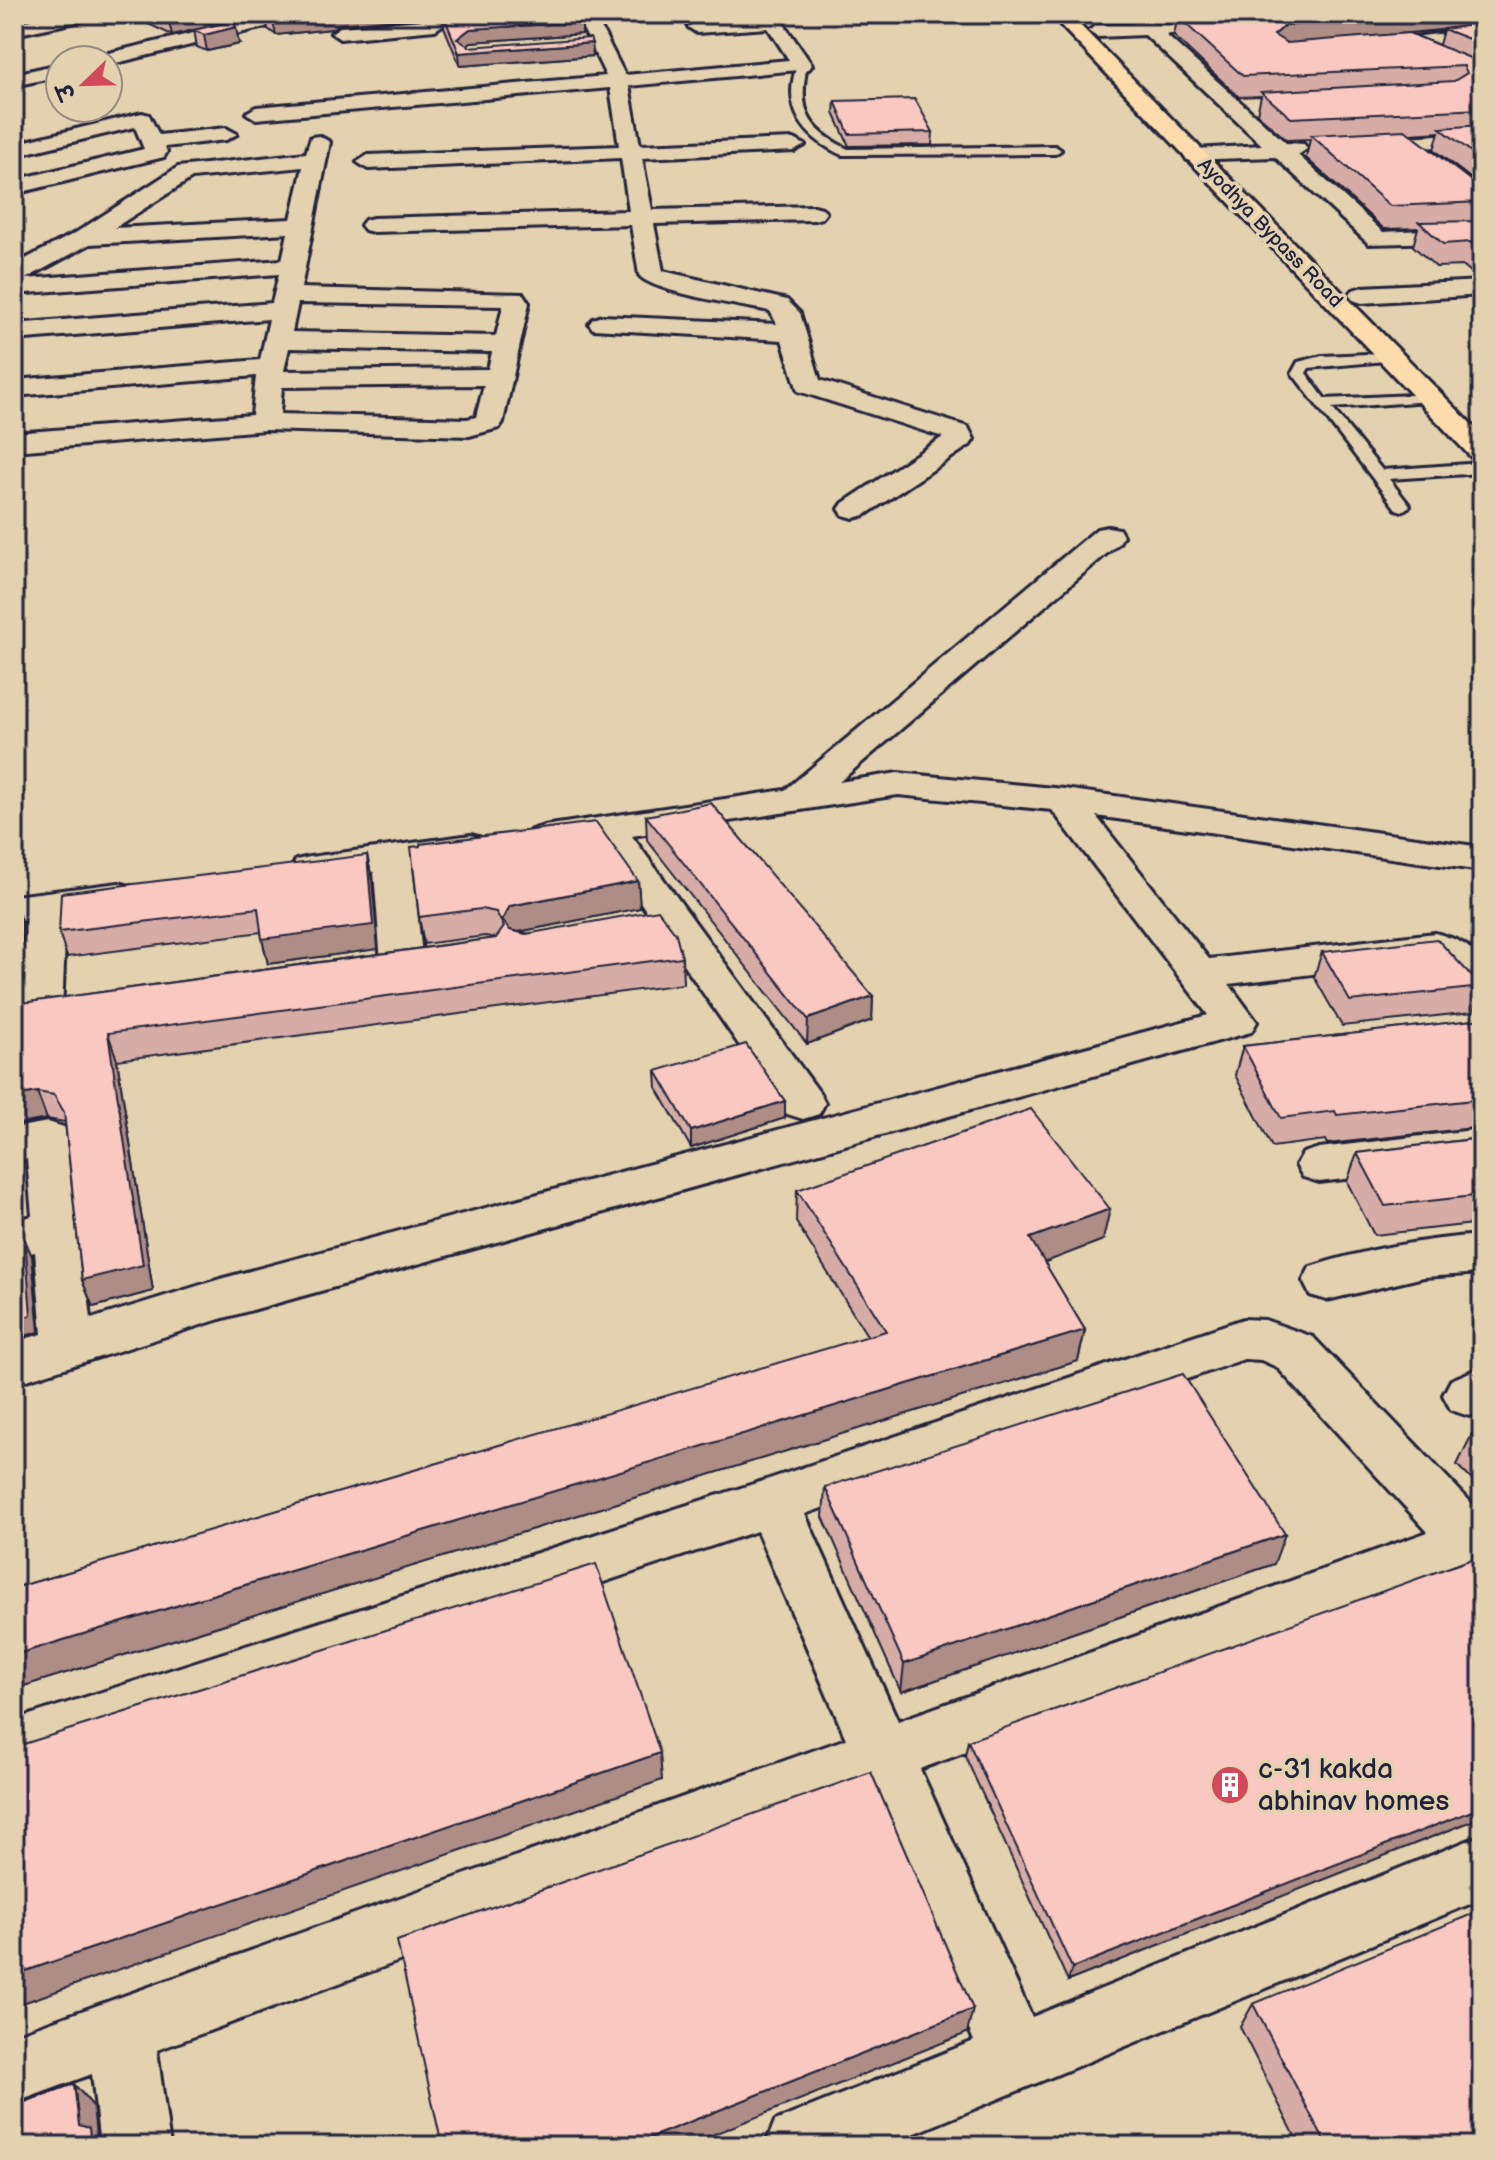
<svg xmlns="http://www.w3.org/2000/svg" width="1496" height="2160" viewBox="0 0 1496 2160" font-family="'Balsamiq Sans','Playpen Sans Deva',sans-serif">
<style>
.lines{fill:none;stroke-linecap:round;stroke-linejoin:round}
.lane-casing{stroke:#22223b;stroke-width:6}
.street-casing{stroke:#22223b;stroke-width:6}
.primary-casing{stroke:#22223b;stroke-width:6}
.lane{fill:#e3d1af;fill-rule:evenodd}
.street{fill:#e3d1af;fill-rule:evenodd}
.primary{fill:#fcdcac;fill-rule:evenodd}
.wall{fill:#d6ada6;stroke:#22223b;stroke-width:2;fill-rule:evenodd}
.shaded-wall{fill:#ae8d87;stroke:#22223b;stroke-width:2}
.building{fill:#f9c9c1;stroke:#22223b;stroke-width:2}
.labels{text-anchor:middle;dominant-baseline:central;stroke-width:7;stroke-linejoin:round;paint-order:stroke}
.far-street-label{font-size:20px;fill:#22223b;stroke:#e3d1af}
.near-poi-label{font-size:28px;fill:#22223b;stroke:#e3d1af;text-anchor:start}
</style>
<rect width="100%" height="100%" fill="#e3d1af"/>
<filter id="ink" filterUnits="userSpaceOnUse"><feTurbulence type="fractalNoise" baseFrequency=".0125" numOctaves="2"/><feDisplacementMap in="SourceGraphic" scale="16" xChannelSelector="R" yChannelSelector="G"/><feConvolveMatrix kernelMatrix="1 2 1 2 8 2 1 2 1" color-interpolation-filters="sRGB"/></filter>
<g filter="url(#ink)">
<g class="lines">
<defs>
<path id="lane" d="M 798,63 L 807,65 C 798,109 806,129 848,149 L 1055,146 L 1061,150 L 1055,154 L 842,155 C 802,137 781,106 798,63 Z
M 1391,353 L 1398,357 L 1396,360 L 1309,368 L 1306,373 L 1325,399 L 1434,394 L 1436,397 L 1429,401 L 1332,408 L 1382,470 L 1482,463 L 1482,473 L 1389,479 L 1410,506 L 1402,511 L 1396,509 L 1292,373 L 1298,362 L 1322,356 Z"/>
<path id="street" d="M 62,14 L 82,14 L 84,17 L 81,21 L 14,35 L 14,23 Z
M 273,14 L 305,14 L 302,18 L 108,65 L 108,60 L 93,60 L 96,56 Z
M 420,14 L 438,14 L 444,24 L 435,30 L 340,39 L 331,33 L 340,27 L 423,20 Z
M 576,14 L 594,14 L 625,75 L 789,60 L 768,28 L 697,33 L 688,27 L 697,21 L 777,14 L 812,65 L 809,69 L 629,86 L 640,145 L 794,139 L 805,145 L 794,151 L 642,158 L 652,210 L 814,206 L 822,208 L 826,213 L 822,218 L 814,220 L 654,224 L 663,271 L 787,300 L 800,313 L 820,380 L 968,427 L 974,439 L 970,445 L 865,515 L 854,518 L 843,515 L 839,509 L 843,503 L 943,437 L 798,391 L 782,340 L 593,329 L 589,324 L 593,319 L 602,316 L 777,324 L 770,311 C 745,306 651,292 639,275 L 631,225 L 373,232 L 365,230 L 361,225 L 365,220 L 373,218 L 629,211 L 621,158 L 368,169 L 357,162 L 368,155 L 619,146 L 610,88 L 256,119 L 246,113 L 256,107 L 606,76 Z
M 1124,14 L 1144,14 L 1154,24 L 1176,25 L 1178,29 L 1176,33 L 1166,35 L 1286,143 L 1304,144 L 1307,149 L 1298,155 L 1383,232 L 1482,227 L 1482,241 L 1369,244 L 1275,157 L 1187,160 L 1184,155 L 1195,149 L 1262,145 L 1145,35 L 1097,37 L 1088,31 L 1097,25 L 1134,24 Z
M 1482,29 L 1482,41 L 1369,54 L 1359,48 L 1369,42 Z
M 60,64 L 60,76 L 14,86 L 14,74 Z
M 142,113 L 149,115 L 159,135 L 226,128 L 237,134 L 226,140 L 165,147 L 167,152 L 164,157 L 14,194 L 14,180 L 144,149 L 135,127 L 14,156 L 14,144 Z
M 1482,132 L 1482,144 L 1361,152 L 1350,146 L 1361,140 Z
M 319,136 L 330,142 L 301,288 L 523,294 L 529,303 L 503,422 L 499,428 L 469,436 L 265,430 L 14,451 L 14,433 L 252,415 L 256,376 L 14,396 L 14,380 L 260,360 L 269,319 L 14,340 L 14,324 L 272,303 L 279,274 L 14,294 L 14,265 L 77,232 L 178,167 L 306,153 L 311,137 ZM 303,167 L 291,219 L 114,228 L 192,178 ZM 288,233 L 282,260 L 25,279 L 90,244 ZM 298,303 L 503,306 L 496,336 L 292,332 ZM 289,348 L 492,352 L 488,369 L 284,371 ZM 484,385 L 476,417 L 467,419 L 280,414 L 282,387 Z
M 1482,281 L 1482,295 L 1362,303 L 1353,300 L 1349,295 L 1353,290 L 1362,287 Z
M 1108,527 L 1119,529 L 1123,536 L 1119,543 L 839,782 L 898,773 L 1064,789 L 1482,847 L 1482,871 L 1096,816 L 1209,959 L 1435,933 C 1484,946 1482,961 1482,1006 C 1457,999 1451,973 1429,960 L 1229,984 L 1257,1022 L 1251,1032 L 220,1319 L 14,1384 L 14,1342 L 42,1334 L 35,1252 L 14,1257 L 14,1221 L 32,1216 L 27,1159 L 14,1162 L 14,1128 L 48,1122 L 64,1127 L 71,1139 L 91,1319 L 220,1279 L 1208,1015 L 1052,810 L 898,795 L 632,836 L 819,1092 L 825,1103 L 819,1114 L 803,1119 L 787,1114 L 598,841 L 544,850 L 531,846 L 525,838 L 531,830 L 544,826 L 785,790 L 1097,529 Z
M 471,835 L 485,839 L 490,847 L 485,855 L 412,867 L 423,963 L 417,973 L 402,977 L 387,973 L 381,963 L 374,872 L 310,881 L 296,878 L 291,869 L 296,860 L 310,857 Z
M 119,883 L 133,887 L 139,896 L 133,905 L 66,915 L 62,1012 L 56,1022 L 41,1026 L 26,1022 L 20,1012 L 25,920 L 14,922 L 14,896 Z
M 1482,1129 L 1482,1163 L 1319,1182 L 1303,1177 L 1296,1165 L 1303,1153 L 1319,1148 Z
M 1482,1235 L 1482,1273 L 1424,1277 L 1327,1300 L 1310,1295 L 1303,1281 L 1310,1267 C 1366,1249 1423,1239 1482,1235 Z
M 1243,1319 L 1265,1320 L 1313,1337 L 1482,1514 L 1482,1577 L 1462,1569 L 920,1769 L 1032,2017 L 1482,1835 L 1482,1899 L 884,2146 L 765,2146 L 775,2121 L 974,2041 L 867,1789 L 157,2050 L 170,2146 L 100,2146 L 92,2074 L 14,2103 L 14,2035 L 846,1739 L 757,1531 L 14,1778 L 14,1720 L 772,1478 ZM 1244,1359 L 1261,1360 L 1277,1367 L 1428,1532 L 898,1721 L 805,1514 Z
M 1482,1367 L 1482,1412 L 1469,1416 L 1451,1410 L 1443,1395 L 1451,1380 Z"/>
<path id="primary" d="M 1050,14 L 1069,14 L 1482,435 L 1482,461 L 1472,458 Z"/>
</defs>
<use href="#lane" class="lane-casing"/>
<use href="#street" class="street-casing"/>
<use href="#primary" class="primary-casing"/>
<use href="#lane" class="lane"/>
<use href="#street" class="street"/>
<use href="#primary" class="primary"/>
</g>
<path class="wall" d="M 127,14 L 227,14 L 228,22 L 172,35 Z
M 277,14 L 419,14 L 418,17 L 340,24 L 331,29 L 276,35 L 268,29 L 266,17 Z
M 440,14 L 578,14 L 582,22 L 582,34 L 471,42 L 467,45 L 470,47 L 592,43 L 593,56 L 460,66 L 444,27 L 443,18 Z
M 1148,14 L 1482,14 L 1482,187 L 1434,150 L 1439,132 L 1410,134 L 1478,186 L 1482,187 L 1482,279 L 1478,278 L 1464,266 L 1436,267 L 1413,246 L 1418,228 L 1384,229 L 1306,158 L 1310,139 L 1287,140 L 1257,114 L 1261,96 L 1239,97 L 1174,36 L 1177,19 L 1154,20 ZM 1443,30 L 1439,45 L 1409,33 Z
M 194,30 L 239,44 L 207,51 L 197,47 Z
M 835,101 L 933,132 L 932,145 L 849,146 L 834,113 Z
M 646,816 L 873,996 L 872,1020 L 807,1044 L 647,840 Z
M 367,855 L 372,879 L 378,949 L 268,964 L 261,932 L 67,957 L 59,932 Z
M 638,881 L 640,908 L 518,932 L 682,957 L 683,984 L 117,1060 L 153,1291 L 93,1307 L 82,1280 L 65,1122 L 47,1119 L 14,1125 L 14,1004 L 496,938 L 485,936 L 424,944 L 419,917 Z
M 14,902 L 22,924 L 20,963 L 14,963 Z
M 1322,952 L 1482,987 L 1482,989 L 1473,1012 L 1342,1026 L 1314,977 Z
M 1482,1019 L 1482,1127 L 1327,1144 L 1325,1140 L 1272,1147 L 1235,1075 L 1243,1046 Z
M 656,1071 L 785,1101 L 785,1118 L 691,1148 L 657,1088 Z
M 1482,1138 L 1482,1223 L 1374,1235 L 1347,1182 L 1357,1153 Z
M 797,1190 L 1103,1240 L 1044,1262 L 1085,1330 L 1078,1361 L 14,1689 L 14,1588 L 868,1337 L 796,1222 Z
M 1482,1429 L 1482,1490 L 1457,1465 L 1472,1434 Z
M 825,1487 L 1274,1564 L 901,1692 L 823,1517 Z
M 1482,1573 L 1482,1817 L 1068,1981 L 965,1756 L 968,1741 Z
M 1253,2004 L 1482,2146 L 1300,2146 L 1240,2027 Z"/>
<path class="shaded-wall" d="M 205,14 L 227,14 L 228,22 L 172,35 L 169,22 Z
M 334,14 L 419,14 L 418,17 L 340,24 L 331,29 L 276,35 L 273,22 Z
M 1404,14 L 1482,14 L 1482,26 L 1283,45 L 1274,35 L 1286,25 Z
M 582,22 L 582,34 L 471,42 L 458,52 L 457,39 L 470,29 Z
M 236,27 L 239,44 L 207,51 L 204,35 Z
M 592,43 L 593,56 L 460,66 L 459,53 Z
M 367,855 L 372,879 L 378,949 L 268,964 L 262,939 Z
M 638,881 L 640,908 L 513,933 L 504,927 L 502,920 L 510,906 Z
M 14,902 L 22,924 L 20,963 L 14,947 Z
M 873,996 L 872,1020 L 807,1044 L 808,1019 Z
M 108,1033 L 117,1060 L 153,1291 L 93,1307 L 82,1280 Z
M 37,1092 L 47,1119 L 14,1125 L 14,1096 Z
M 785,1101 L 785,1118 L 691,1148 L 691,1131 Z
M 1110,1209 L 1103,1240 L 1025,1270 L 1030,1238 Z
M 25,1240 L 32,1256 L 39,1332 L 14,1339 L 14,1320 Z
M 1085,1330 L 1078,1361 L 14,1689 L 14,1655 Z
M 1285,1534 L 1274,1564 L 901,1692 L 904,1664 Z
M 660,1753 L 662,1780 L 14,2006 L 14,1975 Z
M 1482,1807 L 1482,1817 L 1068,1981 L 1072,1968 Z
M 973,2009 L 967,2033 L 684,2146 L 629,2146 Z
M 74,2084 L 93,2106 L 96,2136 L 105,2146 L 91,2146 L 79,2125 Z"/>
<path class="building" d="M 152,14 L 205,14 L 169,22 Z
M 277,14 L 334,14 L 329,17 L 273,22 L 266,17 Z
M 443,14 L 578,14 L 582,22 L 470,29 L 457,39 L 470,47 L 590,38 L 592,43 L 459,53 Z
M 1216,14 L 1404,14 L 1286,25 L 1274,35 L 1287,43 L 1409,33 L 1482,63 L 1482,109 L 1291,118 L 1261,92 L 1454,81 L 1467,73 L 1464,66 L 1243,76 L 1177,16 Z
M 233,21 L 236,27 L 204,35 L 194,30 Z
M 1482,24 L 1482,44 L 1443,29 Z
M 915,99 L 933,132 L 849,134 L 835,101 Z
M 1482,125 L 1482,160 L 1440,128 Z
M 1405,130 L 1478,186 L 1482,187 L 1482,202 L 1390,206 L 1311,135 Z
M 1482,221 L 1482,252 L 1471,242 L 1443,244 L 1419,222 Z
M 711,803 L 873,996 L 808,1019 L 646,816 Z
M 596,822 L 638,881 L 510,906 L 502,920 L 510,930 L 526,934 L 658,910 L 676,934 L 682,957 L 108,1033 L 143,1265 L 82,1280 L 64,1112 L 54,1095 L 37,1092 L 14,1096 L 14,1004 L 496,938 L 504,927 L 496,912 L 481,909 L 419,917 L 411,847 L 420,846 L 420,844 Z
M 367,855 L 373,925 L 262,939 L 258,908 L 59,932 L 61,893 Z
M 1437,939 L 1482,987 L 1350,1001 L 1322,952 Z
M 1482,1019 L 1482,1099 L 1337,1115 L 1335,1111 L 1281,1118 L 1243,1046 Z
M 746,1044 L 785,1101 L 691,1131 L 656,1071 Z
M 1031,1109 L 1110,1209 L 1030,1238 L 1085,1330 L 14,1655 L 14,1588 L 886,1331 L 797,1190 Z
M 1482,1138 L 1482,1195 L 1385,1206 L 1357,1153 Z
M 25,1240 L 31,1315 L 14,1320 L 14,1242 Z
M 1183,1374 L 1285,1534 L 904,1664 L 825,1487 Z
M 1482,1429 L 1482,1444 L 1472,1434 Z
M 1472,1559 L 1482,1573 L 1482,1807 L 1072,1968 L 968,1741 Z
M 596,1564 L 660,1753 L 14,1975 L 14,1747 Z
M 871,1772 L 973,2009 L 629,2146 L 442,2146 L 397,1941 Z
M 1482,1910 L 1482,2146 L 1327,2146 L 1253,2004 Z
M 74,2084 L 79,2125 L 89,2128 L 91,2146 L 14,2146 L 14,2106 Z"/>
</g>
<defs>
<symbol id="building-disc" viewBox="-11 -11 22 22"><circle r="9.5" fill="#d1495b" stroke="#e3d1af"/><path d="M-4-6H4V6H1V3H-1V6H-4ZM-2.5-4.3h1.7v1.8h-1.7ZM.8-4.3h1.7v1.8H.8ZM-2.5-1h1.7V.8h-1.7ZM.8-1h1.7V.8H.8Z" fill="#fff"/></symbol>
</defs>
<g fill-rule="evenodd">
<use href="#building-disc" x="1208" y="1763" width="44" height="44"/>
</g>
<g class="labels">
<g class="far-street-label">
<text transform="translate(1270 233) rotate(46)">Ayodhya Bypass Road</text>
</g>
<g class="near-poi-label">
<text x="1258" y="1769">c-31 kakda<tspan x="1258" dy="32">abhinav homes</tspan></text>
</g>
</g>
<rect width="1496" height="2160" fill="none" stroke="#e3d1af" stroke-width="48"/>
<rect x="24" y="24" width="1448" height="2112" fill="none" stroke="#22223b" stroke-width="3" filter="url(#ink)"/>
<g transform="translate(84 84) rotate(247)"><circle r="38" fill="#e3d1af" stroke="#968b81" stroke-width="2"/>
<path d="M0-6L14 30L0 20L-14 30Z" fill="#d1495b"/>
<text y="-12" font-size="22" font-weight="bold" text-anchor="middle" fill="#22223b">उ</text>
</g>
</svg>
